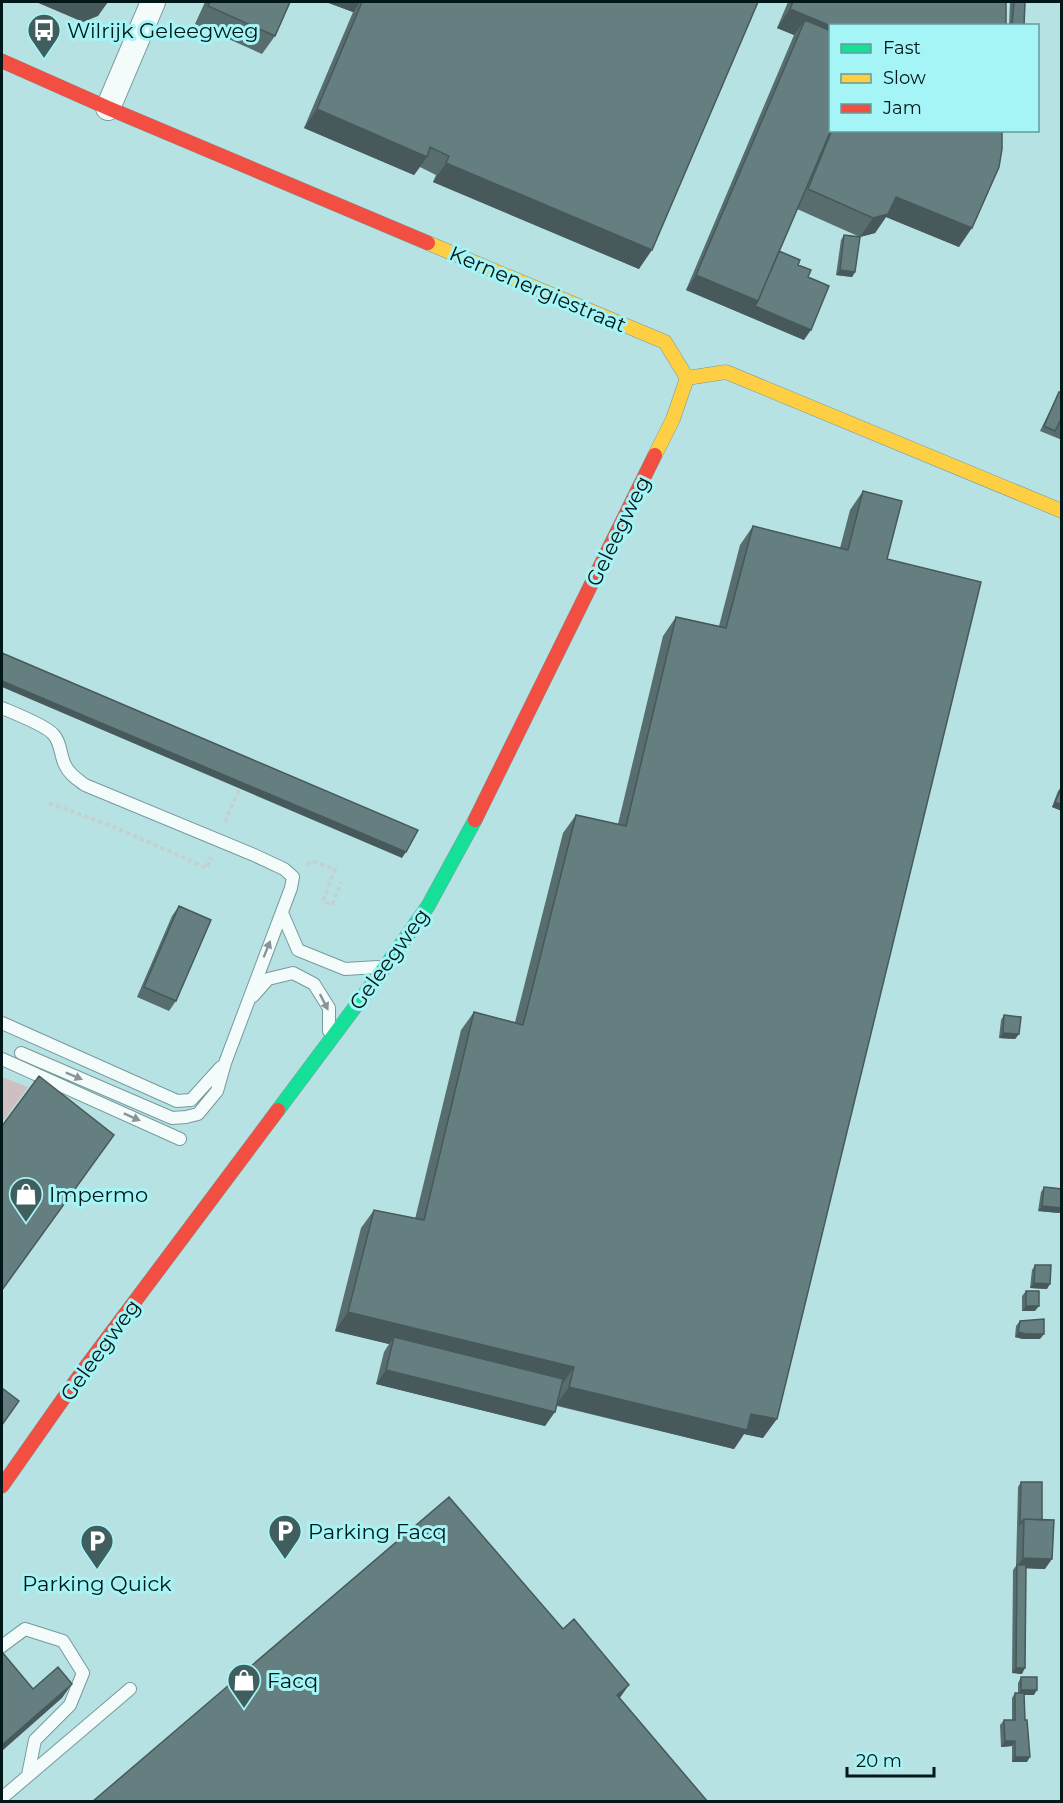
<svg xmlns="http://www.w3.org/2000/svg" width="1063" height="1803" viewBox="0 0 1063 1803" font-family="Montserrat,sans-serif">
<style>
.green{fill:#cfbfc0}
.lines{fill:none;stroke-linecap:round;stroke-linejoin:round}
.lane-casing{stroke:#779a9b;stroke-width:14}
.street-casing{stroke:#779a9b;stroke-width:26}
.fast-casing{stroke:#779a9b;stroke-width:15}
.slow-casing{stroke:#779a9b;stroke-width:15}
.jam-casing{stroke:#779a9b;stroke-width:15}
.path{stroke:#c4d1d1;stroke-width:4;stroke-dasharray:4.5 3;stroke-linecap:butt}
.lane{stroke:#f4fbfb;stroke-width:12}
.street{stroke:#f4fbfb;stroke-width:24}
.fast{stroke:#16e098;stroke-width:14}
.slow{stroke:#ffcf43;stroke-width:14}
.jam{stroke:#f24e42;stroke-width:14}
.wall{fill:#576d6e}
.shaded-wall{fill:#47595a}
.building{fill:#657f80;stroke:#47595a;stroke-width:1.5}
.oneway{fill:#879495}
.labels{text-anchor:middle;dominant-baseline:central;stroke-width:6;stroke-linejoin:round;paint-order:stroke}
.poi-label{font-size:21px;fill:#011718;stroke:#a5f4f6;text-anchor:start}
.street-label{font-size:21px;fill:#011718;stroke:#a5f4f6}
</style>
<rect width="100%" height="100%" fill="#b7e2e4"/>
<path class="green" d="M 2,1077 L 28,1087 L 2,1123 Z"/>
<g class="lines">
<defs>
<path id="lane" d="M 2,708 C 14,713 45,725 53,734 C 61,742 60,755 65,765 C 69,774 77,779 85,785 L 254,855 L 284,869 L 293,877 L 291,888 L 225,1063 L 217,1091 L 198,1114 L 186,1117 L 172,1118 L 21,1053
M 282,913 L 298,950 L 345,969 L 378,967
M 253,996 L 268,979 L 293,973 L 314,984 L 329,1008 L 329,1031
M 2,1023 L 177,1101 L 191,1100 L 221,1067
M 2,1059 L 180,1139
M 2,1646 L 25,1629 L 63,1641 L 83,1673 L 70,1705 L 35,1740 L 28,1775
M 2,1798 L 130,1689"/>
<path id="street" d="M 108,108 L 153,2"/>
<path id="fast" d="M 278,1110 L 385,967 L 428,906 L 475,820"/>
<path id="slow" d="M 428,243 L 665,342 L 687,378
M 687,378 L 726,372 L 1062,511
M 655,455 L 673,419 L 687,378"/>
<path id="jam" d="M 2,61 L 108,108 L 428,243
M 475,820 L 655,455
M 2,1486 L 82,1372 L 278,1110"/>
</defs>
<use href="#lane" class="lane-casing"/>
<use href="#street" class="street-casing"/>
<use href="#fast" class="fast-casing"/>
<use href="#slow" class="slow-casing"/>
<use href="#jam" class="jam-casing"/>
<path class="path" d="M 49,803 L 114,827 L 207,868 L 211,857
M 225,822 L 241,785
M 307,865 L 312,861 L 335,869 L 323,901 L 332,905 L 341,882"/>
<use href="#lane" class="lane"/>
<use href="#street" class="street"/>
<use href="#fast" class="fast"/>
<use href="#slow" class="slow"/>
<use href="#jam" class="jam"/>
</g>
<path class="wall" d="M 205,2 L 290,2 L 275,36 L 262,54 L 195,24 Z
M 326,2 L 758,2 L 639,269 L 433,182 L 436,175 L 420,167 L 414,175 L 304,128 L 353,12 Z
M 788,2 L 1006,2 L 831,26 L 831,130 L 1002,130 L 959,247 L 886,217 L 875,233 L 860,237 L 797,209 L 779,251 L 798,265 L 808,277 L 804,340 L 686,290 L 794,35 L 777,28 Z
M 1010,2 L 1025,2 L 1024,26 L 1009,26 Z
M 844,235 L 855,272 L 852,277 L 836,275 L 841,240 Z
M 1059,392 L 1062,393 L 1062,440 L 1040,431 L 1056,398 Z
M 863,491 L 887,559 L 763,1438 L 744,1434 L 734,1449 L 557,1406 L 545,1426 L 376,1384 L 384,1352 L 389,1344 L 335,1331 L 361,1228 L 374,1210 L 415,1219 L 461,1030 L 474,1012 L 515,1022 L 563,833 L 576,815 L 618,824 L 663,636 L 676,617 L 719,626 L 740,545 L 753,526 L 840,548 L 850,510 Z
M 1062,786 L 1062,811 L 1052,807 L 1058,791 Z
M 179,906 L 176,1001 L 169,1011 L 137,997 L 172,916 Z
M 1004,1015 L 1019,1034 L 1015,1039 L 999,1038 L 1001,1020 Z
M 1044,1187 L 1062,1189 L 1062,1210 L 1059,1213 L 1038,1211 L 1041,1192 Z
M 1035,1265 L 1047,1289 L 1030,1288 L 1032,1270 Z
M 1026,1291 L 1035,1311 L 1022,1311 L 1022,1296 Z
M 1020,1321 L 1040,1339 L 1023,1339 L 1015,1337 L 1016,1326 Z
M 1021,1482 L 1042,1520 L 1045,1569 L 1026,1568 L 1022,1674 L 1012,1673 L 1013,1570 L 1016,1566 L 1018,1487 Z
M 1021,1677 L 1034,1695 L 1024,1695 L 1027,1762 L 1012,1762 L 1012,1746 L 1001,1747 L 1000,1725 L 1004,1720 L 1012,1720 L 1012,1698 L 1015,1693 L 1018,1693 L 1018,1683 Z"/>
<path class="shaded-wall" d="M 36,2 L 108,2 L 98,16 L 83,22 Z
M 326,2 L 360,2 L 353,12 Z
M 790,9 L 831,26 L 831,50 L 805,20 L 794,35 L 777,28 Z
M 317,109 L 427,157 L 414,175 L 304,128 Z
M 446,163 L 652,250 L 639,269 L 433,182 Z
M 896,197 L 972,228 L 959,247 L 886,217 L 875,233 L 860,237 L 873,218 Z
M 840,270 L 855,272 L 852,277 L 836,275 Z
M 696,275 L 758,301 L 811,330 L 804,340 L 686,290 Z
M 2,681 L 406,852 L 402,858 L 2,687 Z
M 1055,802 L 1062,805 L 1062,811 L 1052,807 Z
M 1003,1033 L 1019,1034 L 1015,1039 L 999,1038 Z
M 1042,1206 L 1062,1208 L 1062,1210 L 1059,1213 L 1038,1211 Z
M 1034,1283 L 1050,1284 L 1047,1289 L 1030,1288 Z
M 1026,1306 L 1039,1306 L 1035,1311 L 1022,1311 Z
M 348,1312 L 574,1367 L 561,1386 L 394,1337 L 389,1344 L 335,1331 Z
M 1018,1332 L 1044,1334 L 1040,1339 L 1023,1339 L 1015,1337 Z
M 386,1370 L 555,1412 L 545,1426 L 376,1384 Z
M 569,1387 L 751,1414 L 777,1419 L 763,1438 L 744,1434 L 734,1449 L 556,1405 Z
M 1023,1558 L 1052,1559 L 1045,1569 L 1016,1568 Z
M 1016,1668 L 1025,1668 L 1022,1674 L 1012,1673 Z
M 72,1684 L 62,1698 L 2,1751 L 2,1745 Z
M 629,1685 L 619,1699 L 617,1695 Z
M 1021,1690 L 1037,1690 L 1034,1695 L 1017,1695 Z
M 1005,1741 L 1015,1741 L 1012,1746 L 1001,1747 Z
M 1015,1757 L 1030,1757 L 1027,1762 L 1012,1762 Z"/>
<path class="building" d="M 210,2 L 290,2 L 275,36 L 208,6 Z
M 362,2 L 758,2 L 652,250 L 446,163 L 449,156 L 430,147 L 427,157 L 317,109 Z
M 793,2 L 1006,2 L 1006,26 L 831,26 L 790,9 Z
M 1014,2 L 1025,2 L 1024,26 L 1012,26 Z
M 805,20 L 831,31 L 831,130 L 758,301 L 696,275 Z
M 832,130 L 1002,130 L 1002,149 L 999,167 L 972,228 L 896,197 L 888,214 L 873,218 L 808,189 Z
M 844,235 L 860,237 L 855,272 L 840,270 Z
M 779,251 L 800,260 L 798,265 L 811,270 L 808,277 L 829,286 L 811,330 L 755,306 L 758,301 Z
M 1059,392 L 1062,393 L 1062,417 L 1055,431 L 1044,426 Z
M 863,491 L 902,501 L 887,559 L 981,582 L 777,1419 L 751,1414 L 747,1430 L 569,1387 L 574,1367 L 348,1312 L 374,1210 L 424,1220 L 474,1012 L 523,1025 L 576,815 L 626,826 L 676,617 L 726,628 L 753,526 L 848,550 Z
M 2,653 L 418,830 L 406,852 L 2,681 Z
M 1062,787 L 1062,805 L 1055,802 Z
M 179,906 L 211,920 L 176,1001 L 144,987 Z
M 1004,1015 L 1021,1017 L 1019,1034 L 1003,1033 Z
M 39,1076 L 114,1135 L 2,1290 L 2,1126 Z
M 1044,1187 L 1062,1189 L 1062,1208 L 1042,1206 Z
M 1035,1265 L 1051,1265 L 1050,1284 L 1034,1283 Z
M 1026,1291 L 1039,1291 L 1039,1306 L 1026,1306 Z
M 1044,1319 L 1044,1334 L 1026,1334 L 1018,1332 L 1020,1321 Z
M 394,1337 L 563,1379 L 555,1412 L 386,1370 Z
M 2,1388 L 19,1401 L 2,1425 Z
M 1021,1482 L 1042,1482 L 1042,1520 L 1024,1519 L 1020,1524 Z
M 449,1497 L 563,1629 L 574,1619 L 629,1685 L 617,1695 L 708,1802 L 92,1802 Z
M 1024,1519 L 1054,1520 L 1052,1559 L 1023,1558 Z
M 1017,1565 L 1026,1565 L 1025,1668 L 1016,1668 Z
M 2,1652 L 33,1689 L 58,1667 L 72,1684 L 2,1745 Z
M 1021,1677 L 1037,1677 L 1037,1690 L 1021,1690 Z
M 1015,1693 L 1024,1693 L 1025,1720 L 1027,1720 L 1030,1757 L 1015,1757 L 1015,1741 L 1005,1741 L 1004,1720 L 1015,1720 Z"/>
<defs><path id="oneway-solid" d="M-6-.8H1V-3.2L6.5 0L1 3.2V.8H-6Z" transform="scale(1.5)"/></defs>
<g class="oneway">
<use href="#oneway-solid" transform="translate(267 949) rotate(-68)"/>
<use href="#oneway-solid" transform="translate(324 1002) rotate(63)"/>
<use href="#oneway-solid" transform="translate(74 1076) rotate(23)"/>
<use href="#oneway-solid" transform="translate(132 1117) rotate(24)"/>
</g>
<defs>
<symbol id="bus-pin" viewBox="-11 -11 22 30"><path d="M0 17L-7.5 6A9.5 9.5 0 1 1 7.5 6Z" fill="#415e5f" stroke="#a5f4f6"/><path d="M-5-6H5V4H4V6H2V4H-2V6H-4V4H-5ZM-3.5-4V0h7V-4ZM-3.5 1.2v1.5H-2V1.2ZM2 1.2v1.5H3.5V1.2Z" fill="#fff"/></symbol>
<symbol id="shop-pin" viewBox="-11 -11 22 30"><path d="M0 17L-7.5 6A9.5 9.5 0 1 1 7.5 6Z" fill="#415e5f" stroke="#a5f4f6"/><path d="M-5-2.5h2.3a2.7 3.5 0 0 1 5.4 0H5L5.5 6h-11ZM-1.5-2.5h3a1.5 2.3 0 0 0-3 0Z" fill="#fff"/></symbol>
<symbol id="parking-pin" viewBox="-11 -11 22 30"><path d="M0 17L-7.5 6A9.5 9.5 0 1 1 7.5 6Z" fill="#415e5f" stroke="#a5f4f6"/><path d="M-3.5-5.5H1a3.5 3.5 0 0 1 0 7H-1V5.5H-3.5ZM-1-3.4V-.6H.8a1.4 1.4 0 0 0 0-2.8Z" fill="#fff"/></symbol>
</defs>
<g fill-rule="evenodd">
<use href="#bus-pin" x="25" y="11" width="38" height="52"/>
<use href="#shop-pin" x="7" y="1175" width="38" height="52"/>
<use href="#parking-pin" x="266" y="1512" width="38" height="52"/>
<use href="#parking-pin" x="78" y="1522" width="38" height="52"/>
<use href="#shop-pin" x="225" y="1661" width="38" height="52"/>
</g>
<g class="labels">
<g class="poi-label">
<text x="67" y="30">Wilrijk Geleegweg</text>
<text x="49" y="1194">Impermo</text>
<text x="308" y="1531">Parking Facq</text>
<text x="97" y="1583" text-anchor="middle">Parking Quick</text>
<text x="267" y="1680">Facq</text>
</g>
<g class="street-label">
<text transform="translate(538 289) rotate(23)">Kernenergiestraat</text>
<text transform="translate(618 531) rotate(-64)">Geleegweg</text>
<text transform="translate(389 959) rotate(-54)">Geleegweg</text>
<text transform="translate(100 1350) rotate(-54)">Geleegweg</text>
</g>
</g>
<rect width="1063" height="1803" fill="none" stroke="#011718" stroke-width="6"/>
<rect x="829" y="24" width="210" height="108" fill="#a5f4f6" stroke="#639c9d" stroke-width="1.5"/>
<rect x="841" y="44" width="30" height="9" fill="#16e098" stroke="#639c9d" stroke-width="1.5"/>
<text x="883" y="54" font-size="18" fill="#011718">Fast</text>
<rect x="841" y="74" width="30" height="9" fill="#ffcf43" stroke="#639c9d" stroke-width="1.5"/>
<text x="883" y="84" font-size="18" fill="#011718">Slow</text>
<rect x="841" y="104" width="30" height="9" fill="#f24e42" stroke="#639c9d" stroke-width="1.5"/>
<text x="883" y="114" font-size="18" fill="#011718">Jam</text>
<path d="M847 1767v9h87v-9" fill="none" stroke="#011718" stroke-width="3"/>
<text x="856" y="1767" font-size="18" fill="#011718" stroke="#a5f4f6" stroke-width="4.5" paint-order="stroke">20 m</text>
</svg>
